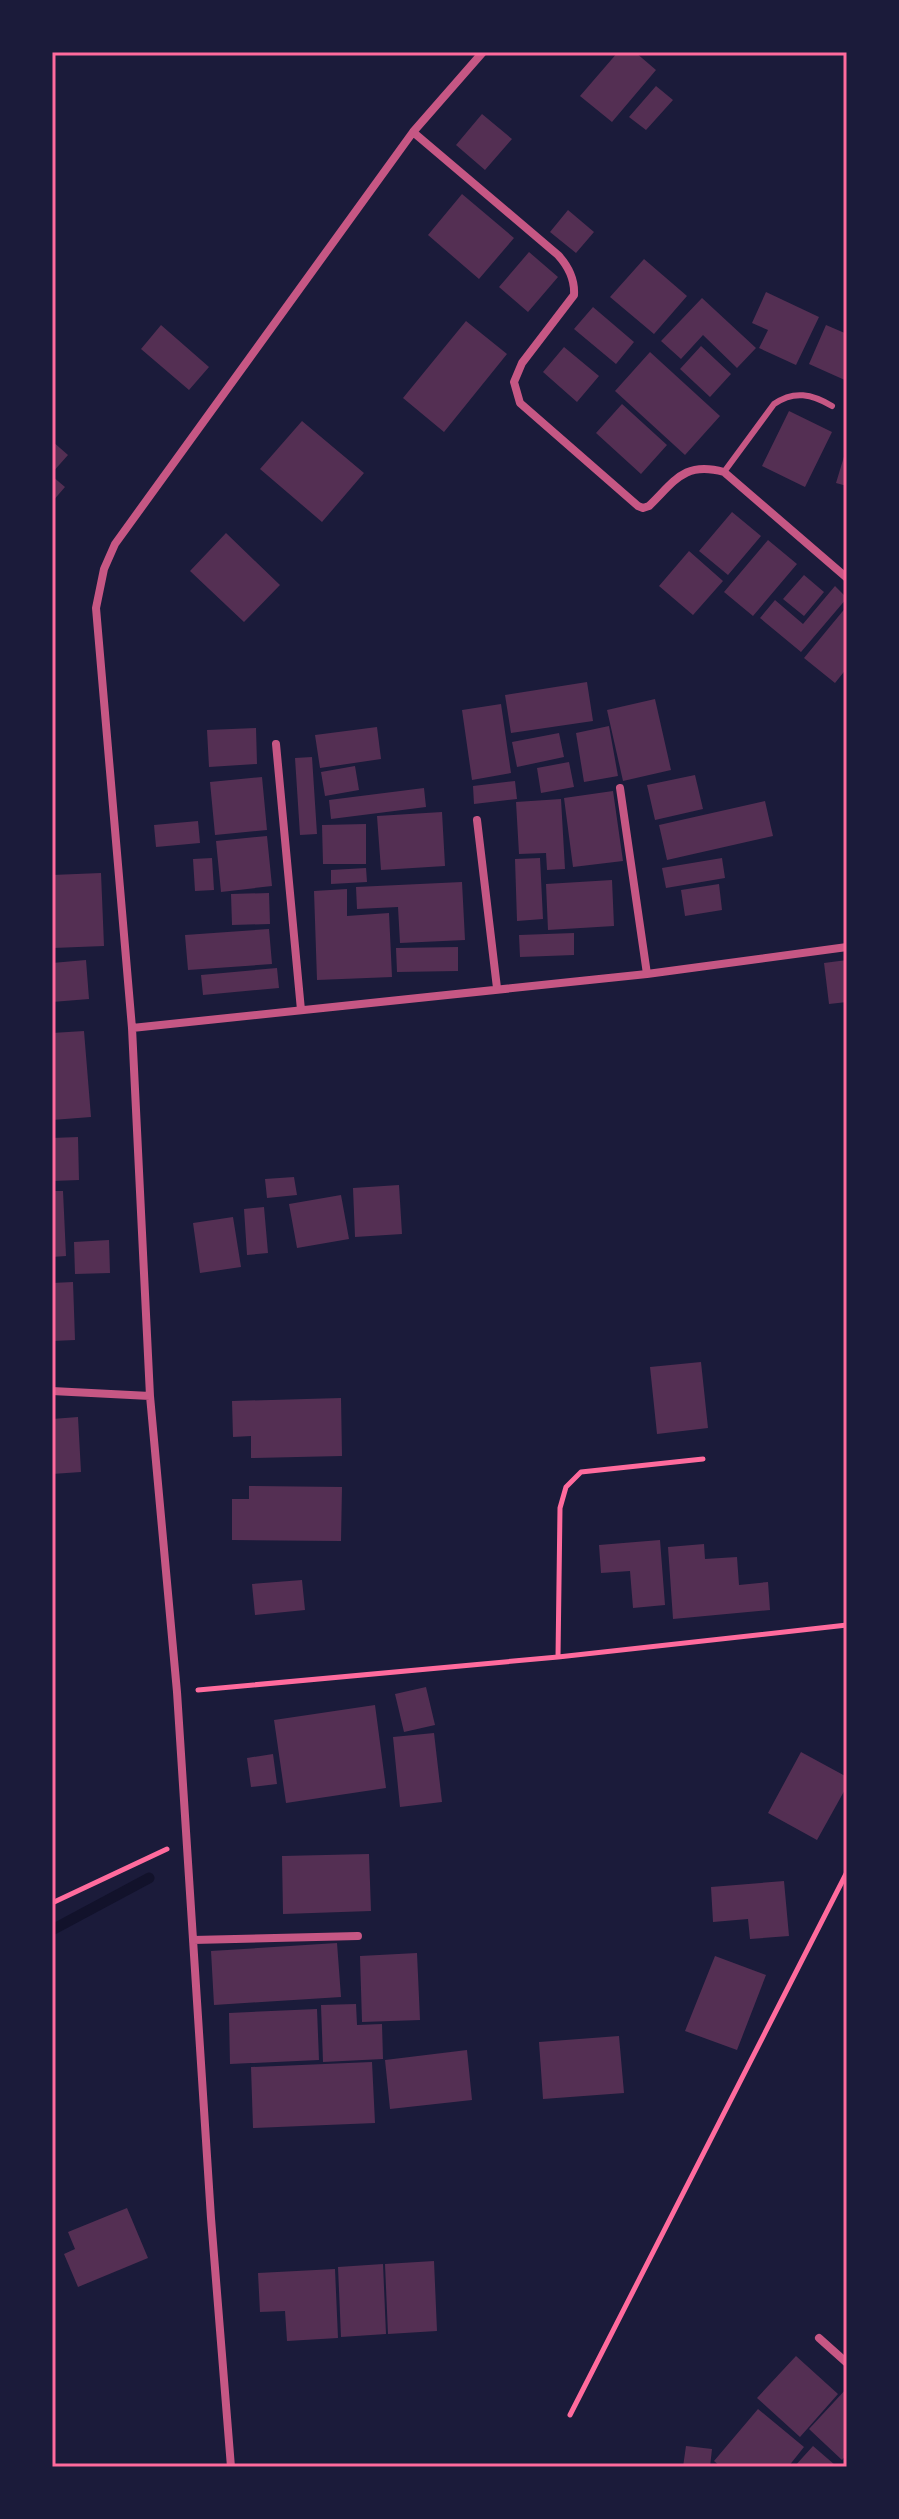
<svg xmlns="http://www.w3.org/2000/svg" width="899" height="2519" viewBox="0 0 899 2519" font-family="Cabin,sans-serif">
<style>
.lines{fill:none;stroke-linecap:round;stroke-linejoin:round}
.stream{stroke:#12122b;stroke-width:11}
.building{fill:#542f53}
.path{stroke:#ff6b9d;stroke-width:5}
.service{stroke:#c65784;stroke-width:6}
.minor{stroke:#c65784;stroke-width:8}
.neatline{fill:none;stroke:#ff6b9d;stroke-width:3}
</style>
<rect width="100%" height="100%" fill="#1b1b3a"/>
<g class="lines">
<path class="stream" d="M 52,1930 L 149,1878"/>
</g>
<path class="building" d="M 618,52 L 635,52 L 656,70 L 612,122 L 580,96 Z
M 656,86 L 673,100 L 646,130 L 629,117 Z
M 482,114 L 512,139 L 485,170 L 456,145 Z
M 462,194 L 514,238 L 479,279 L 428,235 Z
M 568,210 L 594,232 L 576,253 L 550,232 Z
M 529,252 L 558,277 L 528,312 L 499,287 Z
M 644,259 L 687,296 L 654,334 L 610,297 Z
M 766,292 L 819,317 L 796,365 L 759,348 L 768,330 L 752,323 Z
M 702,298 L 756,348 L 737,368 L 703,335 L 681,359 L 661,341 Z
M 593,307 L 634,342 L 616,364 L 574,329 Z
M 466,321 L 507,354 L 444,432 L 403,398 Z
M 161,325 L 209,367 L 189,390 L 141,349 Z
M 826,325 L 847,334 L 847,381 L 809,364 Z
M 701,346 L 731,374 L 710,397 L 680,369 Z
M 564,347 L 599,376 L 577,402 L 543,372 Z
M 650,352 L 720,416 L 685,455 L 615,391 Z
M 622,404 L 667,445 L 641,474 L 596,433 Z
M 789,411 L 832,432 L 805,487 L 762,466 Z
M 302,421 L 364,473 L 322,522 L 260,469 Z
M 52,441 L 68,455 L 52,473 Z
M 846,450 L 847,451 L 847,486 L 836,483 Z
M 52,476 L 65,487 L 52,502 Z
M 732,512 L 761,536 L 728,575 L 699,551 Z
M 226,533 L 280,585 L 244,622 L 190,571 Z
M 768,540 L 797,564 L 753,616 L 724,592 Z
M 689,551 L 723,581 L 693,615 L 659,586 Z
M 804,575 L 824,592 L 804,616 L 783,599 Z
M 835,586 L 847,598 L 801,652 L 760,618 L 775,600 L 803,624 Z
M 847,606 L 847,668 L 835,683 L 804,658 Z
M 587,682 L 593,721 L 511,733 L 505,695 Z
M 655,699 L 671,770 L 623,781 L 607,710 Z
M 501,704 L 511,773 L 472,780 L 462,710 Z
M 609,726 L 618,776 L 584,782 L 576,733 Z
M 377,727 L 381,759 L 320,768 L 315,735 Z
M 256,728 L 257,764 L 209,767 L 207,730 Z
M 559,733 L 564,757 L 517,767 L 512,742 Z
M 312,757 L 317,834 L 300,835 L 295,758 Z
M 569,762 L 574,787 L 541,793 L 537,768 Z
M 355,766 L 359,790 L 325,796 L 321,772 Z
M 695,775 L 703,809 L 655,820 L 647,785 Z
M 262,777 L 267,830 L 215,835 L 210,782 Z
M 515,781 L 517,799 L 474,804 L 473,786 Z
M 424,788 L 426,807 L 331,819 L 329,800 Z
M 613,791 L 623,861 L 573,867 L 564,798 Z
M 561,799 L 565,869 L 547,870 L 546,853 L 519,854 L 516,802 Z
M 765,801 L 773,836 L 667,860 L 659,825 Z
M 442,812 L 445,866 L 381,870 L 377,816 Z
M 198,821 L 200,843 L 156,847 L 154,825 Z
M 366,824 L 366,864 L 323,864 L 322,825 Z
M 267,836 L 272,886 L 221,892 L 216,841 Z
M 212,858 L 214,890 L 195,891 L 193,859 Z
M 540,858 L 543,919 L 517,921 L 515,859 Z
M 722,858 L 725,878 L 666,888 L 662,868 Z
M 366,868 L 367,882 L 331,884 L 331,870 Z
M 101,873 L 104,946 L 53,948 L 52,875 Z
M 612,880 L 614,926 L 548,930 L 546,884 Z
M 462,882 L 465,940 L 400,943 L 398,907 L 357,909 L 356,887 Z
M 719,884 L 722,910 L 685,916 L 681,890 Z
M 347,889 L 347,916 L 389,913 L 392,977 L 317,980 L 314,891 Z
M 269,893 L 270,924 L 232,925 L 231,894 Z
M 269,929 L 272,964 L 188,970 L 185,935 Z
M 574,933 L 574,955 L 520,957 L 519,935 Z
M 458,947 L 458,971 L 397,972 L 396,948 Z
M 86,960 L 89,999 L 52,1002 L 52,963 Z
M 847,960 L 847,1002 L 829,1004 L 824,963 Z
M 277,968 L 279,988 L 203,995 L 201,975 Z
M 84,1031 L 91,1117 L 52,1120 L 52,1033 Z
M 78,1137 L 79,1180 L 52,1181 L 52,1138 Z
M 294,1177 L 297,1195 L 267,1198 L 265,1179 Z
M 399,1185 L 402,1234 L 355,1237 L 353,1188 Z
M 52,1191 L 63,1191 L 66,1256 L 52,1257 Z
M 341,1195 L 349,1239 L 297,1248 L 289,1204 Z
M 264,1207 L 268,1253 L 247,1255 L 244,1209 Z
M 233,1217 L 241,1267 L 200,1273 L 193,1223 Z
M 109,1240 L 110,1273 L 75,1274 L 74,1242 Z
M 73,1282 L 75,1340 L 52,1341 L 52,1283 Z
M 701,1362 L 708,1428 L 657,1434 L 650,1367 Z
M 341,1398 L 342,1456 L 251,1458 L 251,1436 L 233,1437 L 232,1401 Z
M 78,1417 L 81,1472 L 52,1474 L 52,1419 Z
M 249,1486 L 342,1487 L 341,1541 L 232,1540 L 232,1499 L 249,1499 Z
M 660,1540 L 665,1605 L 633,1608 L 630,1571 L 601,1573 L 599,1545 Z
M 704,1544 L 705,1559 L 737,1557 L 739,1585 L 768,1582 L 770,1610 L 673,1619 L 668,1547 Z
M 302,1580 L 305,1610 L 255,1615 L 252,1584 Z
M 426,1687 L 435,1725 L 404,1732 L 395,1694 Z
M 375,1705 L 386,1788 L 286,1803 L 274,1720 Z
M 434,1733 L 442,1802 L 400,1807 L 393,1737 Z
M 801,1752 L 847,1777 L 847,1786 L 817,1840 L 768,1813 Z
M 273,1754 L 277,1784 L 251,1787 L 247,1758 Z
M 369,1854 L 371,1911 L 283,1914 L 282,1856 Z
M 784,1881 L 789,1936 L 750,1939 L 748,1919 L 713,1922 L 711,1887 Z
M 337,1943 L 341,1997 L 214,2005 L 211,1951 Z
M 417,1953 L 420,2020 L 362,2022 L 360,1956 Z
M 715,1956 L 766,1975 L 737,2050 L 685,2031 Z
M 356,2004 L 357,2025 L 382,2024 L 383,2059 L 323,2062 L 321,2005 Z
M 317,2009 L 319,2060 L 230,2064 L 229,2013 Z
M 619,2036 L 624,2093 L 543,2099 L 539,2042 Z
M 467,2050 L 472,2100 L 390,2109 L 385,2060 Z
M 372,2062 L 375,2123 L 253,2128 L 251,2067 Z
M 127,2208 L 148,2258 L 78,2287 L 64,2254 L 75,2249 L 68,2232 Z
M 434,2261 L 437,2331 L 388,2334 L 385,2264 Z
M 383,2264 L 386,2334 L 341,2337 L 338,2267 Z
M 335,2269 L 338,2338 L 287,2341 L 285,2311 L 260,2312 L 258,2273 Z
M 796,2356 L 838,2394 L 800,2437 L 757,2398 Z
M 847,2388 L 847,2454 L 842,2460 L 809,2429 Z
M 758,2409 L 804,2447 L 788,2467 L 721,2467 L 714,2461 Z
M 686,2446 L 712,2449 L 710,2467 L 683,2467 Z
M 813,2446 L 835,2465 L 833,2467 L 794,2467 Z"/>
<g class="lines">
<path class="path" d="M 558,1657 L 560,1508 L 566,1487 L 581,1472 L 703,1459
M 198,1690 L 558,1657 L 847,1625
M 52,1903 L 167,1849
M 570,2415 L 847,1872"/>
<path class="service" d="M 724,472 L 774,404 C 794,390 812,394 832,406"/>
<path class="minor" d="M 413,132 L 558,255 C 569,267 575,279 574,295 L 522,363 L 514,382 L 520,403 L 638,506 L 643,508 L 649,506 C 675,481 684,461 724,472 L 847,578
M 276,744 L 301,1010
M 620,788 L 647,974
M 477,820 L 497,988
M 132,1028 L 647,974 L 847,947
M 52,1391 L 150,1396
M 193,1940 L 358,1936
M 819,2338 L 847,2363
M 231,2467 L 211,2218 L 177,1692 L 150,1396 L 132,1028 L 96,608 L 104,569 L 115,544 L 413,132 L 483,52"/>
</g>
<rect width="899" height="2519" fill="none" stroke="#1b1b3a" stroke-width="108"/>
<rect x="54" y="54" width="791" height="2411" class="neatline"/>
</svg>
